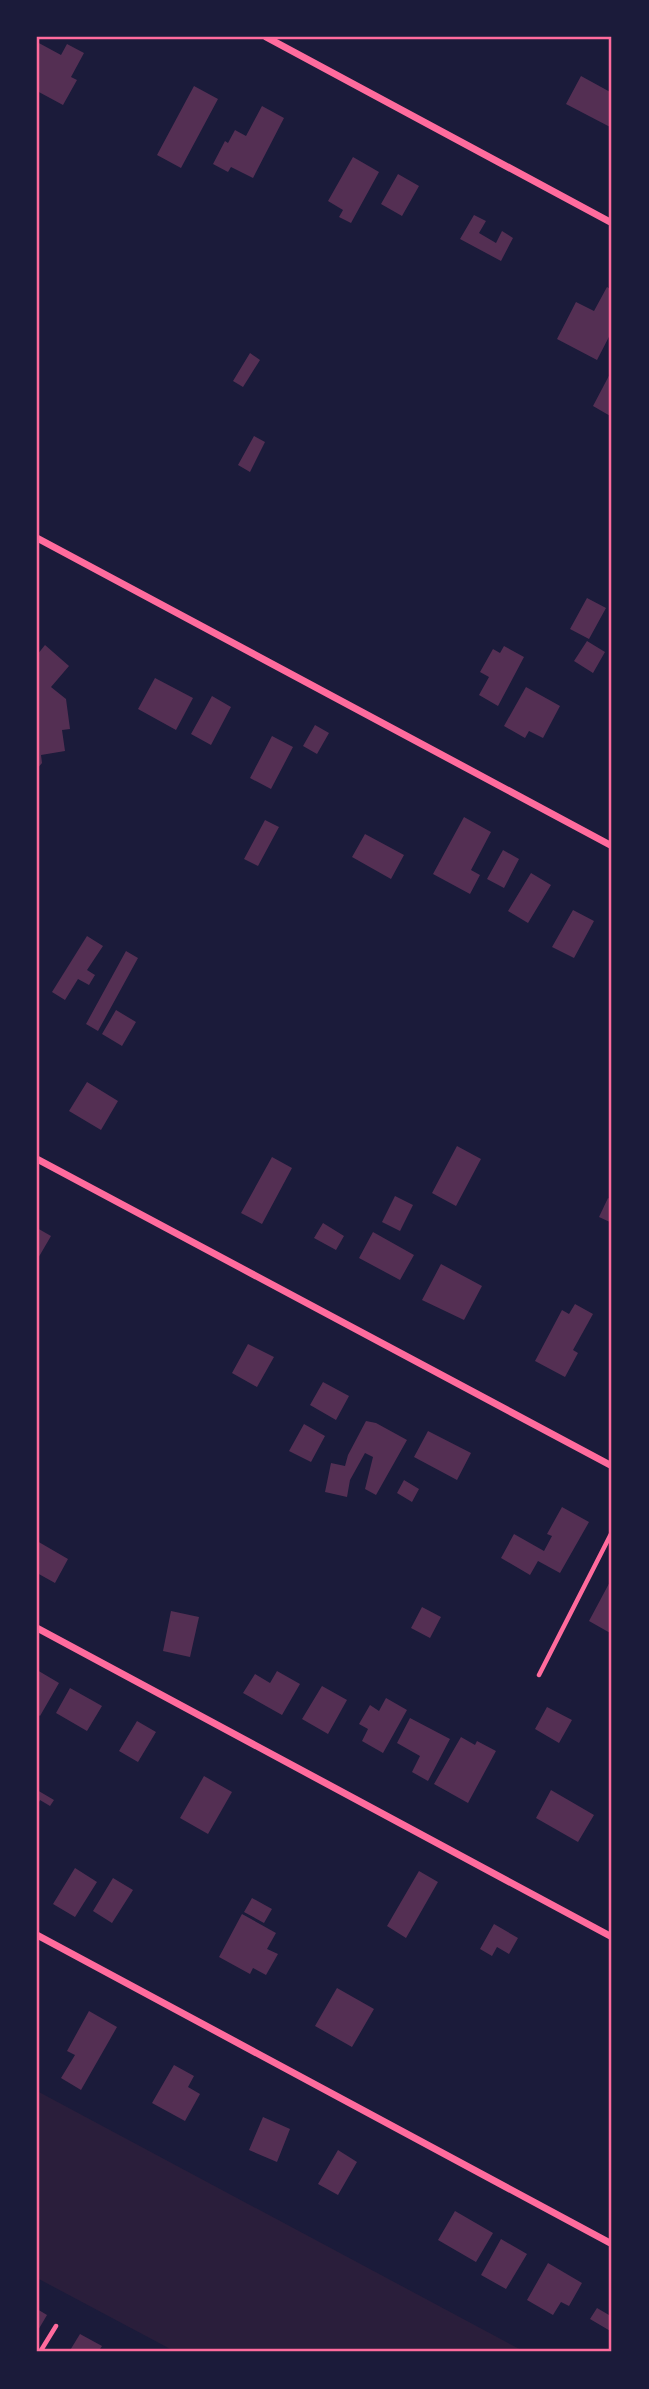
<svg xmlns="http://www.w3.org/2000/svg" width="649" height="2389" viewBox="0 0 649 2389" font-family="'Libre Baskerville',serif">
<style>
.green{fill:#2a1e3b}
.building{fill:#542f53}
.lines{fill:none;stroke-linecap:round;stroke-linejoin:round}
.service{stroke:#ff6b9d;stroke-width:4.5}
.minor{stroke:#ff6b9d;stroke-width:7}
.neatline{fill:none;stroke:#ff6b9d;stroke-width:2.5}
</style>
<rect width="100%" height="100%" fill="#1b1b3a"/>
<path class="green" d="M 37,2091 L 525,2352 L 176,2352 L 37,2278 Z"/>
<path class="building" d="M 37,42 L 61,55 L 67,44 L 84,53 L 71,77 L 77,80 L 63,105 L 37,91 Z
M 581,76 L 612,93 L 612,128 L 566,104 Z
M 194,86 L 218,99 L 181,168 L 157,155 Z
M 262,106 L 284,118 L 253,178 L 231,167 L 228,172 L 213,164 L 225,141 L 228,143 L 235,130 L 246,136 Z
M 353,157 L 379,172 L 351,223 L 339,217 L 343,210 L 328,201 Z
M 398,174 L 419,186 L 402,216 L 381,204 Z
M 474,215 L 486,221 L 479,233 L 496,243 L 502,231 L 513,238 L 501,261 L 460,239 Z
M 607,287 L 612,290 L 612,331 L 597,360 L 557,339 L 576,302 L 594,311 Z
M 250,353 L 260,360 L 243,387 L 233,381 Z
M 612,370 L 612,417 L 593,406 Z
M 254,436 L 265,442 L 250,472 L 238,465 Z
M 587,598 L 606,608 L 589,639 L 570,629 Z
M 587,641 L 605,652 L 593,673 L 574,661 Z
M 45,645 L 69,666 L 51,687 L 66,699 L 70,729 L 62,730 L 65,751 L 41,755 L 42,763 L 37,769 L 37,655 Z
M 504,646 L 524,657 L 498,706 L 479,695 L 489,677 L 480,672 L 493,649 L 500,653 Z
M 155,678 L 193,698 L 176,730 L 138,709 Z
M 526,687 L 560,706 L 543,738 L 529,731 L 525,738 L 504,726 Z
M 212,696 L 231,707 L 211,745 L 191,734 Z
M 315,725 L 329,733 L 317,754 L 303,746 Z
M 272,736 L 293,747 L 271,789 L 250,778 Z
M 464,817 L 491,832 L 471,870 L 480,875 L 470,894 L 433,874 Z
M 265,820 L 279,827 L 258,866 L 244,859 Z
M 365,834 L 404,855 L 391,879 L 352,857 Z
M 503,850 L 519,859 L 504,888 L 487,879 Z
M 531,873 L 551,885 L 528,923 L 508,911 Z
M 573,910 L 594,921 L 574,958 L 552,947 Z
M 87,936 L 103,946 L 87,970 L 95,975 L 89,985 L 78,979 L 65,1000 L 52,992 Z
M 126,951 L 138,958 L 98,1031 L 86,1024 Z
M 116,1010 L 136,1022 L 122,1046 L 102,1034 Z
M 87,1082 L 118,1101 L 101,1130 L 69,1111 Z
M 457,1146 L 481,1159 L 456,1206 L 432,1193 Z
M 272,1157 L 292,1168 L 262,1224 L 241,1213 Z
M 395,1196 L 413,1205 L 400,1231 L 382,1222 Z
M 608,1198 L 612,1200 L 612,1223 L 599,1217 Z
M 323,1223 L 344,1236 L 336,1250 L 314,1238 Z
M 37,1228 L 51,1236 L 37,1260 Z
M 373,1232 L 414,1255 L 400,1280 L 359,1258 Z
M 441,1264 L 482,1286 L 464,1320 L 422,1300 Z
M 575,1304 L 593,1314 L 573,1350 L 578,1353 L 565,1377 L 535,1361 L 562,1310 L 569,1314 Z
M 248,1344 L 274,1357 L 257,1387 L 232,1373 Z
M 323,1382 L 349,1396 L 336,1420 L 310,1405 Z
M 366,1421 L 376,1423 L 407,1440 L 376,1495 L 365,1489 L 373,1457 L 365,1453 L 350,1480 L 347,1497 L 325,1492 L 331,1463 L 345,1466 L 348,1455 Z
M 304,1424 L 325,1436 L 311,1462 L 289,1451 Z
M 428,1431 L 471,1453 L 457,1480 L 414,1457 Z
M 404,1480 L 419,1489 L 412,1502 L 397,1493 Z
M 562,1507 L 589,1522 L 560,1573 L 538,1561 L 530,1575 L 501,1558 L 514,1534 L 544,1551 L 552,1536 L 547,1534 Z
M 37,1541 L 68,1559 L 55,1583 L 37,1573 Z
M 612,1578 L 612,1634 L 589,1621 Z
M 422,1607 L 441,1617 L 430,1638 L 411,1628 Z
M 171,1611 L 199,1617 L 190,1657 L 163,1651 Z
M 37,1670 L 59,1683 L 40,1716 L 37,1714 Z
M 277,1671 L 300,1684 L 282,1715 L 243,1693 L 255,1674 L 270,1683 Z
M 322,1686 L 347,1700 L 328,1734 L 302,1719 Z
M 70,1688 L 102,1706 L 87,1731 L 56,1713 Z
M 386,1698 L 407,1710 L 383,1753 L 362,1741 L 368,1729 L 359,1724 L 370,1705 L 379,1711 Z
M 547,1707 L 572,1720 L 559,1743 L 535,1729 Z
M 410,1718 L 450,1739 L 428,1781 L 412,1772 L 420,1756 L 397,1743 Z
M 137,1721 L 156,1732 L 138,1762 L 119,1751 Z
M 461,1737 L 475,1745 L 477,1741 L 496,1751 L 468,1803 L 434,1784 Z
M 204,1776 L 232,1792 L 208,1834 L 180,1818 Z
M 37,1790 L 54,1800 L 50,1806 L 40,1800 L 37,1806 Z
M 551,1790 L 594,1815 L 578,1842 L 536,1818 Z
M 75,1868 L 97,1882 L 75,1917 L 53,1904 Z
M 419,1871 L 438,1882 L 406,1938 L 387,1926 Z
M 113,1878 L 133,1890 L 112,1923 L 93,1911 Z
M 252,1898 L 272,1909 L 264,1923 L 244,1912 Z
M 242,1914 L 276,1933 L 267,1949 L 278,1954 L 266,1975 L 253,1968 L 250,1974 L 219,1957 Z
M 494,1924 L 518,1938 L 509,1954 L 497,1947 L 492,1956 L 480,1949 Z
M 337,1988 L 374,2009 L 352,2047 L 315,2026 Z
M 89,2011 L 117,2027 L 81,2090 L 61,2078 L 75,2055 L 67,2051 Z
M 174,2065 L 194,2076 L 188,2087 L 200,2094 L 185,2121 L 152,2103 Z
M 263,2117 L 290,2129 L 277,2162 L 249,2150 Z
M 338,2150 L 357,2162 L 338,2195 L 318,2184 Z
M 455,2211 L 493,2233 L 476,2262 L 438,2240 Z
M 501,2239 L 527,2254 L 506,2289 L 481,2275 Z
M 548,2263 L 582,2283 L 569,2306 L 561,2302 L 553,2315 L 527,2300 Z
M 597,2308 L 609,2315 L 612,2309 L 612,2332 L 590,2319 Z
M 37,2309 L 47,2315 L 37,2332 Z
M 80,2334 L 102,2346 L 98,2352 L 69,2352 Z"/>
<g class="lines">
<path class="service" d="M 539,1675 L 612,1532
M 40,2352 L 56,2326"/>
<path class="minor" d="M 266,37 L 612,223
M 37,538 L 612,846
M 37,1159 L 612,1466
M 37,1628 L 612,1937
M 37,1935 L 612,2244"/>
</g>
<rect width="649" height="2389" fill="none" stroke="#1b1b3a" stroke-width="77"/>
<rect x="38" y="38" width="572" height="2312" class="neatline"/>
</svg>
